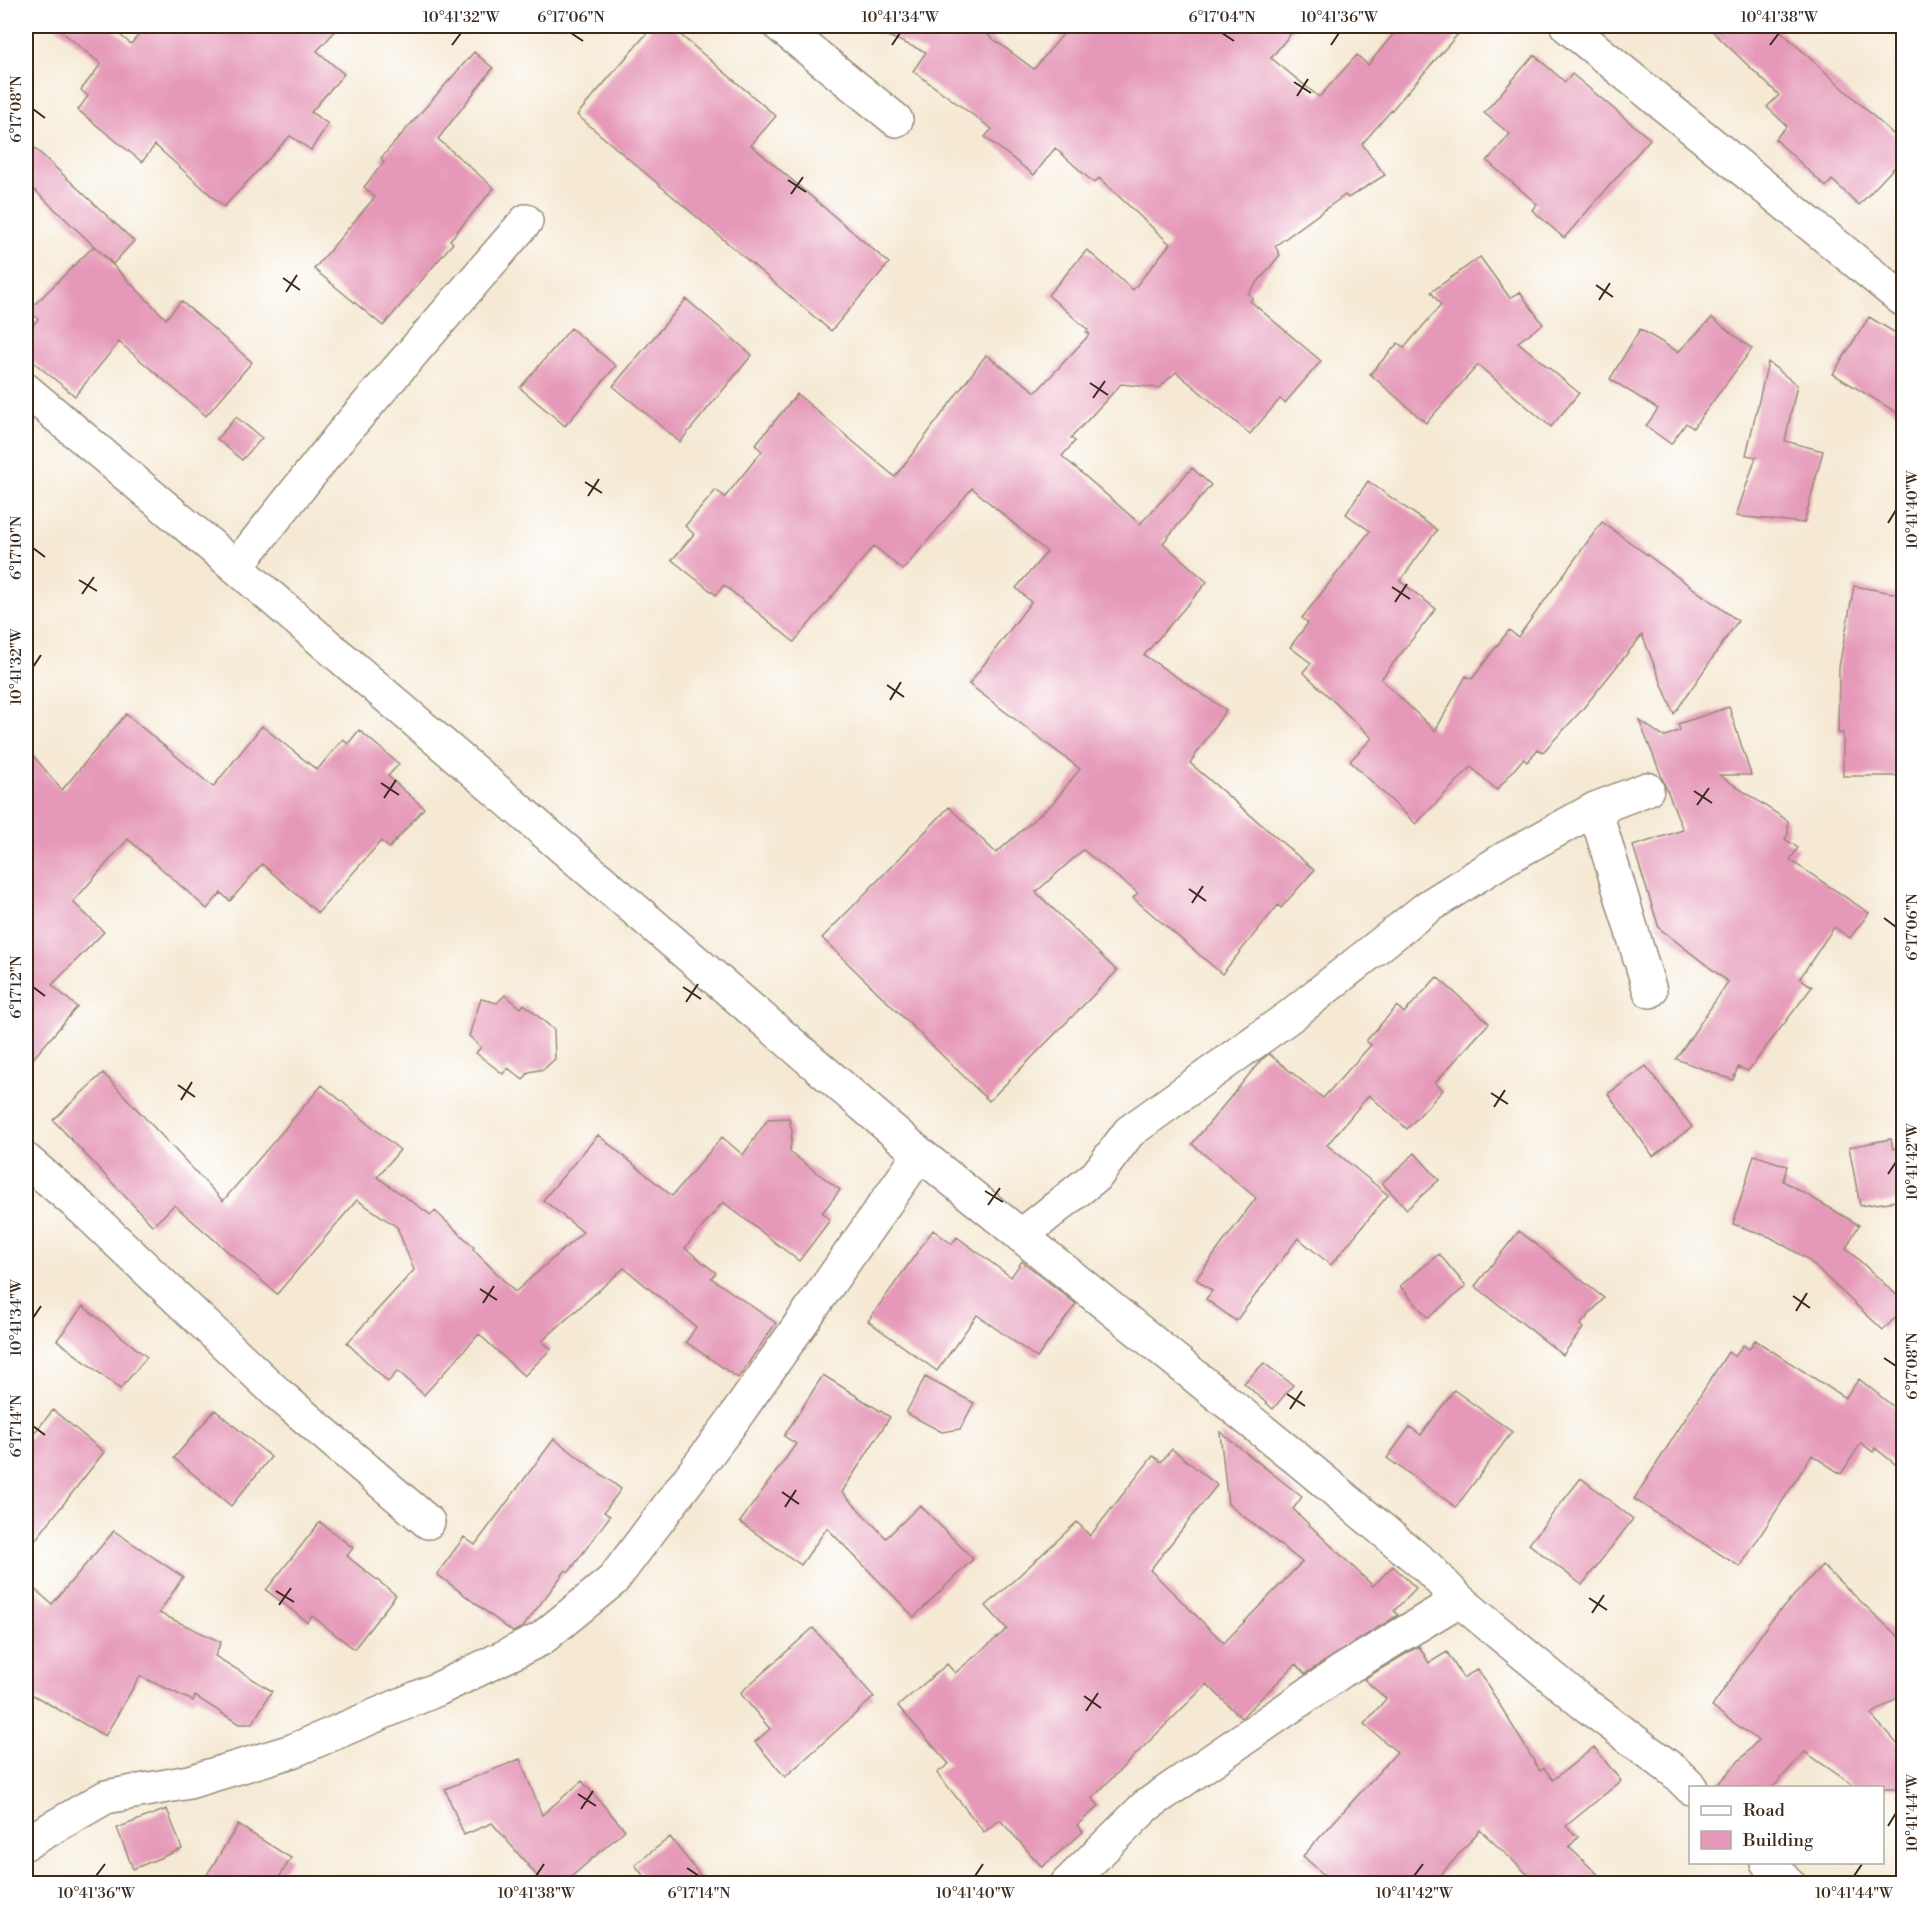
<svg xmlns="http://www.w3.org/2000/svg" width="1929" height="1909" viewBox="0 0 1929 1909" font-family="'Libre Bodoni',serif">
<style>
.building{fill:#e598b7}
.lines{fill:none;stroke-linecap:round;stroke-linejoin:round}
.minor-casing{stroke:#988a79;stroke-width:36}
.minor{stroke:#fff;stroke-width:33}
.ticks{fill:none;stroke:#3b2a1e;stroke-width:2}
.neatline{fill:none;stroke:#3b2a1e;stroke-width:2}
.ticks-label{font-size:15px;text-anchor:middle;fill:#3b2a1e}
</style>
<rect width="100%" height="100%" fill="#fff"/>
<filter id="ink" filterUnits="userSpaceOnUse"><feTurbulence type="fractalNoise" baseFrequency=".0167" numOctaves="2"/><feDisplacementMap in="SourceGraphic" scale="12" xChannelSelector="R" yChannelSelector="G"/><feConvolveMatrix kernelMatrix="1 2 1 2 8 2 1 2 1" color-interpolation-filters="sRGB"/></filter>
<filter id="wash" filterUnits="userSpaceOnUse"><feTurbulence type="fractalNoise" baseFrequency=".008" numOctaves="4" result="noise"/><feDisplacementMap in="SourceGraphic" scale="24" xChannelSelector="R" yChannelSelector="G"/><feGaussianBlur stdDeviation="1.35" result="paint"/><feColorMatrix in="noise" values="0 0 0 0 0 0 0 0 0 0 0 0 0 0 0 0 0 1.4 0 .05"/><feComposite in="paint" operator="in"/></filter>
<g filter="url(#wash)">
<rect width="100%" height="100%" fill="#f5e9d4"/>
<g id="blocks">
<path class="building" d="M 55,26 L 109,26 L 131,44 L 146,26 L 340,26 L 317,51 L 344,74 L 311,112 L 328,124 L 311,150 L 290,136 L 224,207 L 155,145 L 142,162 L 78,110 L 88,96 L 81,90 L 101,64 Z
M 653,26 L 670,26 L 776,116 L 751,145 L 889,263 L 831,331 L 577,115 Z
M 864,26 L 975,26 L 1034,69 L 1070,26 L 1297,26 L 1271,58 L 1319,97 L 1357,55 L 1368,65 L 1400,26 L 1465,26 L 1362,144 L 1385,175 L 1348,198 L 1345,195 L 1275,246 L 1280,255 L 1248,294 L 1253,298 L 1250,301 L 1321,361 L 1285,403 L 1280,399 L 1250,434 L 1176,372 L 1159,388 L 1121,384 L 1071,438 L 1075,441 L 1062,456 L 1140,524 L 1192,468 L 1211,485 L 1163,543 L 1207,582 L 1144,655 L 1226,710 L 1190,763 L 1314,870 L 1281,908 L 1278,905 L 1222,974 L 1133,898 L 1138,893 L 1083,850 L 1036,892 L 1117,971 L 989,1101 L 822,938 L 949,807 L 996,853 L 1053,803 L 1080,769 L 969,684 L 1031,602 L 1016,588 L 1047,552 L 972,488 L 903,570 L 874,546 L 794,642 L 724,585 L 716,595 L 672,560 L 694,534 L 685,526 L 716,490 L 725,497 L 762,451 L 755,445 L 797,394 L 895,477 L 986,355 L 1036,392 L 1090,334 L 1086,332 L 1088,330 L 1048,295 L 1087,250 L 1133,290 L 1170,244 L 1099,178 L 1094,183 L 1055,148 L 1034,175 L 985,137 L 992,129 L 913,71 L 926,52 Z
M 1707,26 L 1775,26 L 1904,144 L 1904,157 L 1859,205 L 1832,180 L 1826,187 L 1775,139 L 1787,126 L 1767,107 L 1779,95 Z
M 474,52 L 493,68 L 438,139 L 494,188 L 450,240 L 453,243 L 383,326 L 314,269 L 375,197 L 364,187 L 384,162 L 381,158 Z
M 1534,55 L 1565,82 L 1572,74 L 1650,139 L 1564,238 L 1532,210 L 1537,204 L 1487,161 L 1510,134 L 1484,113 Z
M 26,140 L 134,241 L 113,264 L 94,246 L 166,319 L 181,301 L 252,362 L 206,416 L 119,342 L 75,396 L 26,356 L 26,333 L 38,319 L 29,310 L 94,246 L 26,182 Z
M 1480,257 L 1510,298 L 1520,292 L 1543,324 L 1518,342 L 1579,393 L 1551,427 L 1478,365 L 1426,423 L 1370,374 L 1398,343 L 1404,348 L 1441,305 L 1431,292 Z
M 686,299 L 752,355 L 680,442 L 613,386 Z
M 1869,317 L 1904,338 L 1904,417 L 1833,374 Z
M 1712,318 L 1752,349 L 1693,428 L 1686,423 L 1671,444 L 1646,426 L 1658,409 L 1610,379 L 1640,329 L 1678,352 Z
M 571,328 L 616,366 L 565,426 L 520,388 Z
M 1768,362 L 1797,385 L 1785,441 L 1823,451 L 1804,523 L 1736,516 L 1756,457 L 1746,455 Z
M 236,417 L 262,438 L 242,460 L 217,439 Z
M 1368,481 L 1437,530 L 1400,581 L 1436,609 L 1381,679 L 1435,731 L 1466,676 L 1472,679 L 1509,630 L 1518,637 L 1602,522 L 1738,621 L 1674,714 L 1642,635 L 1581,711 L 1543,752 L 1538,749 L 1527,762 L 1523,759 L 1497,790 L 1471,767 L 1416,824 L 1350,761 L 1372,738 L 1303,672 L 1311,663 L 1290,647 L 1308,623 L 1302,618 L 1370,531 L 1346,514 Z
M 1854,586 L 1904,595 L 1904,776 L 1843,776 L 1843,733 L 1838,733 L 1839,667 Z
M 1729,707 L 1751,775 L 1719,775 L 1788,821 L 1788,834 L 1785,839 L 1798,848 L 1790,860 L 1869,913 L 1850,938 L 1834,927 L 1800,978 L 1812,987 L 1748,1071 L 1738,1067 L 1733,1080 L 1676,1059 L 1728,982 L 1659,928 L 1633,846 L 1683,830 L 1639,720 L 1664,737 L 1680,730 L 1678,724 Z
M 126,714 L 213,787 L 262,726 L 317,770 L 343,739 L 348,744 L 359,730 L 399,764 L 388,776 L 424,808 L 389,848 L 381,841 L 318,913 L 262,864 L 230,901 L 221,893 L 207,909 L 128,839 L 73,902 L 104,932 L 52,985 L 77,1007 L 26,1067 L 26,747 L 62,790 Z
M 1437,977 L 1489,1023 L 1435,1083 L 1443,1090 L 1407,1129 L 1369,1095 L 1327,1145 L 1388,1195 L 1331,1265 L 1298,1238 L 1236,1321 L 1206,1299 L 1212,1291 L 1196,1279 L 1256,1198 L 1192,1144 L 1261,1060 L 1269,1054 L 1323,1098 L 1371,1045 L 1366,1041 L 1397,1006 L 1404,1013 Z
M 505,995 L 521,1008 L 524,1004 L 554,1030 L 555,1059 L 544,1069 L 529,1072 L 523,1080 L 508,1068 L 503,1074 L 476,1053 L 481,1047 L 469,1036 L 481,999 L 497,1003 Z
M 1646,1066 L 1692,1127 L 1653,1156 L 1608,1094 Z
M 103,1073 L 223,1201 L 322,1085 L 400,1150 L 377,1177 L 431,1215 L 435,1211 L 474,1247 L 473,1249 L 515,1292 L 583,1232 L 543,1200 L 598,1135 L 672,1196 L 722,1137 L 743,1155 L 768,1119 L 789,1118 L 792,1132 L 790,1152 L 840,1190 L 822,1213 L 830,1220 L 799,1261 L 723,1202 L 685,1248 L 716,1273 L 711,1278 L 776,1323 L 738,1378 L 686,1342 L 696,1327 L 624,1268 L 542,1341 L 551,1349 L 524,1376 L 479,1334 L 424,1395 L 398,1371 L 388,1382 L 347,1343 L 414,1270 L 397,1227 L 357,1200 L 277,1294 L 174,1205 L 153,1226 L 53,1120 Z
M 1891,1139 L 1893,1149 L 1904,1147 L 1904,1200 L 1860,1206 L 1849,1147 Z
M 1415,1153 L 1439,1180 L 1407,1209 L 1382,1183 Z
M 1754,1155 L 1787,1166 L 1783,1181 L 1859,1225 L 1846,1248 L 1904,1302 L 1904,1309 L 1883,1330 L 1806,1258 L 1770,1237 L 1733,1224 Z
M 933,1230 L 952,1244 L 957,1237 L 1011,1277 L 1022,1261 L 1076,1304 L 1037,1358 L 977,1315 L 937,1371 L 868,1321 Z
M 1519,1231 L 1604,1298 L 1580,1325 L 1583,1328 L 1563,1355 L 1475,1286 Z
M 1439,1254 L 1466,1286 L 1428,1318 L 1400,1286 Z
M 83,1306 L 147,1357 L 120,1389 L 57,1340 Z
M 1755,1340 L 1845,1398 L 1859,1379 L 1904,1415 L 1904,1471 L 1875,1448 L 1873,1452 L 1861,1443 L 1841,1474 L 1812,1455 L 1740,1567 L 1634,1499 L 1728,1352 L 1735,1357 L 1743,1345 L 1749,1349 Z
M 1264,1363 L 1293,1385 L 1273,1409 L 1244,1383 Z
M 823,1375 L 890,1417 L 842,1492 L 886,1538 L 920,1505 L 973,1559 L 914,1617 L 827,1528 L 801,1565 L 740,1522 L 796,1444 L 784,1436 Z
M 925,1377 L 974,1403 L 960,1429 L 942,1432 L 906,1413 Z
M 1454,1390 L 1512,1432 L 1456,1507 L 1387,1458 L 1410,1427 L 1421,1435 Z
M 53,1410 L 104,1452 L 26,1552 L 26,1443 Z
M 215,1410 L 271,1457 L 231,1506 L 174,1458 Z
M 1220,1432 L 1302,1497 L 1293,1509 L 1373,1586 L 1393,1566 L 1416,1588 L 1394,1611 L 1398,1615 L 1305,1674 L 1296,1664 L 1241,1718 L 1207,1684 L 1092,1798 L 1099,1806 L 1077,1825 L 1083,1832 L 1042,1867 L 1000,1820 L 984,1832 L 937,1773 L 949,1764 L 898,1706 L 947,1664 L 955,1673 L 1007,1629 L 986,1606 L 1077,1522 L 1090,1536 L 1153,1456 L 1161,1462 L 1172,1449 L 1217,1485 L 1150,1570 L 1224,1643 L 1302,1562 L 1228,1504 Z
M 554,1439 L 621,1489 L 604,1512 L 610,1516 L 569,1572 L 566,1570 L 523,1627 L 513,1632 L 437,1574 L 464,1537 L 475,1545 Z
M 1581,1478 L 1633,1519 L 1582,1585 L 1529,1544 Z
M 320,1522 L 353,1548 L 347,1556 L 396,1595 L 354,1649 L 312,1616 L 307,1622 L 266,1590 Z
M 114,1531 L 183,1577 L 159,1613 L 221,1642 L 215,1656 L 272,1691 L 252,1724 L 239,1724 L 195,1696 L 193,1701 L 140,1676 L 105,1736 L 26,1691 L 26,1582 L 52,1604 Z
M 1822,1565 L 1904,1642 L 1904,1693 L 1871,1715 L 1904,1751 L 1904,1788 L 1857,1788 L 1805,1752 L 1772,1788 L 1714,1788 L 1758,1740 L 1712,1707 L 1768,1624 Z
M 813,1628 L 874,1697 L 785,1777 L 755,1742 L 770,1729 L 740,1693 Z
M 1419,1646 L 1429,1663 L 1447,1652 L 1463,1678 L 1478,1669 L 1540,1771 L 1544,1768 L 1553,1780 L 1594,1747 L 1621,1781 L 1566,1826 L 1578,1837 L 1569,1847 L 1608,1884 L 1538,1884 L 1480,1830 L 1433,1884 L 1334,1884 L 1303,1856 L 1397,1752 L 1364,1724 L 1386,1699 L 1364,1679 Z
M 520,1759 L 542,1815 L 582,1781 L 625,1830 L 563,1884 L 544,1884 L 492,1823 L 464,1835 L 445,1789 Z
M 167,1809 L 182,1849 L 133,1869 L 117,1828 Z
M 238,1825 L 291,1858 L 275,1884 L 201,1884 Z
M 670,1837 L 707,1884 L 650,1884 L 635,1865 Z"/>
</g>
</g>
<g filter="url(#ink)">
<use href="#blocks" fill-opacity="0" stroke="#988a79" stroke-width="1.5"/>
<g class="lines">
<defs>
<path id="minor" d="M 780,26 L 896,120
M 1567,26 L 1902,299
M 26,390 L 236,567 L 920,1154 L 1295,1457 L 1427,1567 L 1459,1600 L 1582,1702 L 1674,1771 L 1691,1788
M 236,567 L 343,433 L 526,221
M 1595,809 L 1650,991
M 26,1160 L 84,1210 L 278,1394 L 428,1522
M 1021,1236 L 1097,1175 L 1129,1132 L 1289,1017 L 1429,906 L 1504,859 L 1595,809 L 1647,789
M 26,1843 L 106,1797 L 189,1782 L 292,1751 L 438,1689 L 541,1639 L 613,1580 L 728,1427 L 920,1154
M 1767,1862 L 1789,1884
M 1067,1884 L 1146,1806 L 1342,1671 L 1459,1600"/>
</defs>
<use href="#minor" class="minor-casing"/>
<use href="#minor" class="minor"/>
</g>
</g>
<path class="ticks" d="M 571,33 L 583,41M 1222,33 L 1234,41M 452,45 L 461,33M 892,45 L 900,33M 1331,45 L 1339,33M 1770,45 L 1779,33M 1294,82 L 1311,93M 1297,96 L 1308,79M 33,109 L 45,118M 788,180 L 806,192M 791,194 L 803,177M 283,278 L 300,290M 1596,285 L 1613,297M 286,292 L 297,275M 1599,300 L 1610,283M 1090,383 L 1108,395M 1093,398 L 1105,381M 585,482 L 602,493M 588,496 L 599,479M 1888,523 L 1896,510M 33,548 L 45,557M 79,580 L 97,591M 1392,587 L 1410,599M 82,594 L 94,577M 1395,602 L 1407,584M 33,667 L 41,655M 887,685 L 904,697M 890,700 L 901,682M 381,783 L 399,795M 1694,791 L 1712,803M 384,798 L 396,780M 1697,805 L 1709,788M 1189,889 L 1206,901M 1192,903 L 1203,886M 1884,918 L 1896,927M 33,987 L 45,996M 683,987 L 701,999M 686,1002 L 698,984M 178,1085 L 195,1097M 1491,1093 L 1508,1104M 181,1100 L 192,1082M 1494,1107 L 1505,1090M 1888,1174 L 1896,1162M 985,1191 L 1003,1202M 988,1205 L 1000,1188M 480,1289 L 497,1300M 1793,1296 L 1810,1308M 483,1303 L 494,1286M 1796,1311 L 1807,1293M 33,1318 L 41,1306M 1884,1358 L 1896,1366M 1287,1394 L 1305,1406M 1290,1409 L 1302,1391M 33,1426 L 45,1435M 782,1492 L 799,1504M 785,1507 L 796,1490M 276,1591 L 294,1602M 1589,1598 L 1607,1610M 279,1605 L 291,1588M 1592,1613 L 1604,1595M 1084,1696 L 1101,1708M 1086,1711 L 1098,1693M 578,1794 L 596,1806M 581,1809 L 593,1791M 1888,1826 L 1896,1813M 687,1868 L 699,1876M 96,1876 L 105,1864M 536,1876 L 544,1864M 975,1876 L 983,1864M 1414,1876 L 1423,1864M 1854,1876 L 1862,1864"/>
<rect width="1929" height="1909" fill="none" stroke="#fff" stroke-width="66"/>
<rect x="1689" y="1786" width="195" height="78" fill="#ffffff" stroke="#b1aaa5" stroke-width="1.5"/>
<rect x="1701" y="1806" width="30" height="9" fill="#ffffff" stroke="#b1aaa5" stroke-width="1.5"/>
<text x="1743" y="1816" font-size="18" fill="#3b2a1e">Road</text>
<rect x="1701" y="1831" width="30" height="18" fill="#e598b7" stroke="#b1aaa5" stroke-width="1.5"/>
<text x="1743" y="1846" font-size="18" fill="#3b2a1e">Building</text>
<rect x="33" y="33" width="1863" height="1843" class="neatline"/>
<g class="ticks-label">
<text x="461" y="22">10°41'32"W</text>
<text x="571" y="22">6°17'06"N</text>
<text x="900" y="22">10°41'34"W</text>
<text x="1222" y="22">6°17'04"N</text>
<text x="1339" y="22">10°41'36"W</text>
<text x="1779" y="22">10°41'38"W</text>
<text transform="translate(16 109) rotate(-90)" y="5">6°17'08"N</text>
<text transform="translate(1912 510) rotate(-90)" y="5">10°41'40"W</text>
<text transform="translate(16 548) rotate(-90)" y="5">6°17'10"N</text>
<text transform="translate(16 667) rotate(-90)" y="5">10°41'32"W</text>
<text transform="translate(1912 927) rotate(-90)" y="5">6°17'06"N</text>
<text transform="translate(16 987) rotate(-90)" y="5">6°17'12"N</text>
<text transform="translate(1912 1162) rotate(-90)" y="5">10°41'42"W</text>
<text transform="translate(16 1318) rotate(-90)" y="5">10°41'34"W</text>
<text transform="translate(1912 1366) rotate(-90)" y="5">6°17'08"N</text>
<text transform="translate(16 1426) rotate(-90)" y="5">6°17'14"N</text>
<text transform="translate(1912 1813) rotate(-90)" y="5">10°41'44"W</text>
<text x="96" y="1898">10°41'36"W</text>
<text x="536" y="1898">10°41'38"W</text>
<text x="699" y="1898">6°17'14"N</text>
<text x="975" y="1898">10°41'40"W</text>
<text x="1414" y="1898">10°41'42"W</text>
<text x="1854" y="1898">10°41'44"W</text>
</g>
</svg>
